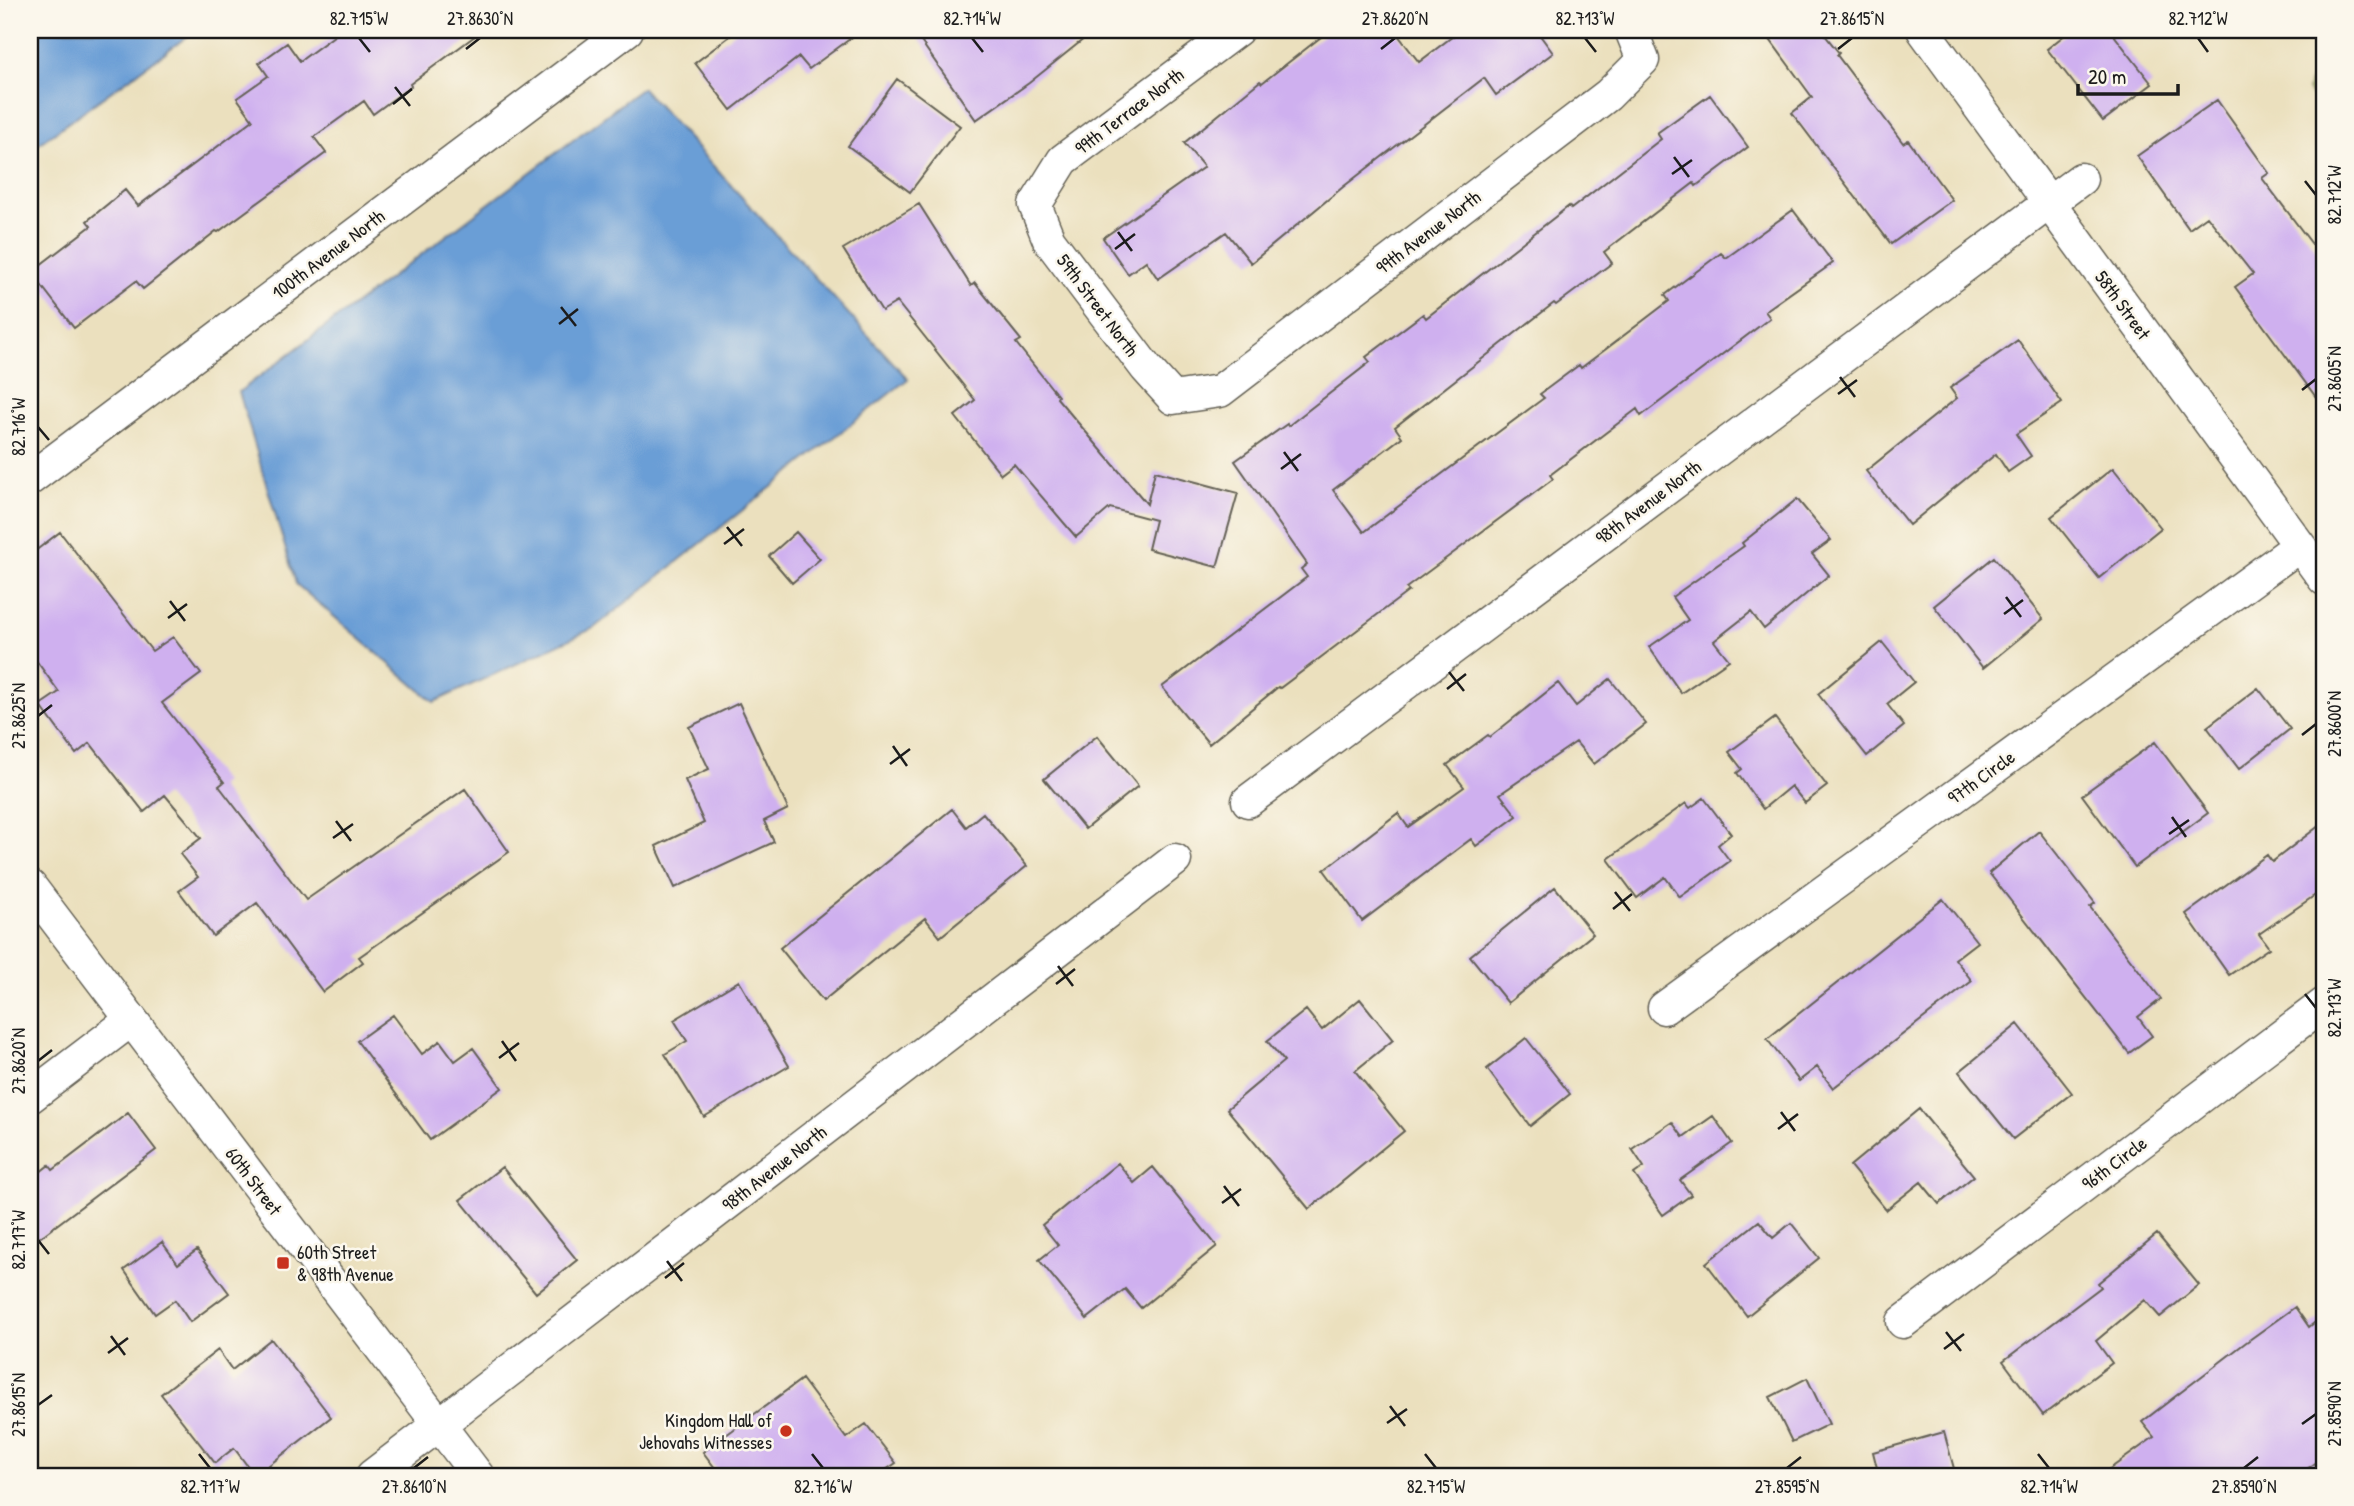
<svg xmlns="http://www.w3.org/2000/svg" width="2354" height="1506" viewBox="0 0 2354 1506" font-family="'Patrick Hand',sans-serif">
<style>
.wetland{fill:url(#wetland-marsh);stroke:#6f7848;stroke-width:2}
.water{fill:#6b9ed6;stroke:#445d79;stroke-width:2}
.building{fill:#cfb0ef}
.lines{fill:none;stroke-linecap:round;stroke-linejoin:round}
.minor-casing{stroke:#646155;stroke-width:35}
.minor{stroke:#fff;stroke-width:32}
.ticks{fill:none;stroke:#1c1c1c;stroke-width:2.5}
.poi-dot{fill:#c8321e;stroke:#fbf7ec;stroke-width:2.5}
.labels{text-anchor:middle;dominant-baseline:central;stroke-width:5;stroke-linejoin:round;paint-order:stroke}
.street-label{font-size:19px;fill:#1c1c1c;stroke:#fbf7ec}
.poi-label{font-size:19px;fill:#1c1c1c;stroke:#fbf7ec;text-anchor:start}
.neatline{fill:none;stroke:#1c1c1c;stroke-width:2.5}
.ticks-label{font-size:18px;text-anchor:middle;fill:#1c1c1c}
</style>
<defs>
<pattern id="wetland-marsh" width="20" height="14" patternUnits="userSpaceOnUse" patternTransform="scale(1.75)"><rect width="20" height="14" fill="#c2d375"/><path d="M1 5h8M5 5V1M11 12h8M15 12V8" fill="none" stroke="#a6b565"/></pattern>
</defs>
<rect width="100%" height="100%" fill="#fbf7ec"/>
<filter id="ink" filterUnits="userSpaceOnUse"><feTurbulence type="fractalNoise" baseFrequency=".0143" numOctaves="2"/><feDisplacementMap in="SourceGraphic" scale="14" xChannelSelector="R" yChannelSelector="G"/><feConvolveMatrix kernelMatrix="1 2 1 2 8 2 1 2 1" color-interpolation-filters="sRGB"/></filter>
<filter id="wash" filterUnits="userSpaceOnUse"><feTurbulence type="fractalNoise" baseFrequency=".00686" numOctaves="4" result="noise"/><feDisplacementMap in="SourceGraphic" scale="28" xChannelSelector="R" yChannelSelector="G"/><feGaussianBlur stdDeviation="1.57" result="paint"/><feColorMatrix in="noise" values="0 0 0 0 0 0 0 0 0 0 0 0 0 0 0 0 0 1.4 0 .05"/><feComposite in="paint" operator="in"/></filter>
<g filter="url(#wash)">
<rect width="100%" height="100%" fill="#ebe0be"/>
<path class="wetland" d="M 2322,30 L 2324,30 L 2324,111 L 2308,90 Z"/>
<path class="water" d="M 30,30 L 196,30 L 30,150 Z
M 642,88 L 908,379 L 594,628 L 434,702 L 296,584 L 239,392 Z"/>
<g id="blocks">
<path class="building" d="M 342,30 L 483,30 L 410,84 L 411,86 L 373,114 L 364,101 L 314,137 L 326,153 L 218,232 L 216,231 L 143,289 L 136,281 L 74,328 L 31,272 L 91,226 L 87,221 L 125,190 L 138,206 L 253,120 L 237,98 L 268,76 L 259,63 L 287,43 L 300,61 Z
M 738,30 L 862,30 L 809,69 L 799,57 L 731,110 L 695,63 Z
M 913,30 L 1095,30 L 1029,83 L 976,120 Z
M 1330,30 L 1394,30 L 1419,62 L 1461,30 L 1536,30 L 1553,53 L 1496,95 L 1484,78 L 1343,187 L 1251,263 L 1226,232 L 1158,279 L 1146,261 L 1128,274 L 1103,238 L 1204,167 L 1184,143 L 1260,81 L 1262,83 Z
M 1763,30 L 1821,30 L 1839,53 L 1837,55 L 1903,143 L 1908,140 L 1952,200 L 1891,244 L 1792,113 L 1812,97 Z
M 2071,30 L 2110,30 L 2152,84 L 2103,121 L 2047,49 Z
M 897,79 L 960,126 L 910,192 L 848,146 Z
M 1710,95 L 1748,147 L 1696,186 L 1694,183 L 1604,252 L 1612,263 L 1556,305 L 1554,303 L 1395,427 L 1402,437 L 1333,490 L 1364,532 L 1544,398 L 1540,394 L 1579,365 L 1581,368 L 1669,301 L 1665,295 L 1721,253 L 1726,258 L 1793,210 L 1833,263 L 1765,311 L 1770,318 L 1641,416 L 1637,409 L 1550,475 L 1553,479 L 1406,588 L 1409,591 L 1280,688 L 1278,687 L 1209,744 L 1162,687 L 1307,577 L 1301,569 L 1307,564 L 1235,461 L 1287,424 L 1288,426 L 1370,362 L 1366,357 L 1423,314 L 1426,318 L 1569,206 L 1571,209 L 1661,139 L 1657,133 Z
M 2217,100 L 2269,173 L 2262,178 L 2324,260 L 2324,408 L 2235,287 L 2253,274 L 2207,216 L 2189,229 L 2137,156 Z
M 919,204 L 971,286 L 975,283 L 1021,340 L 1016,343 L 1058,396 L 1057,398 L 1147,504 L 1155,471 L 1238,493 L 1217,567 L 1148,549 L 1155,520 L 1110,508 L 1076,537 L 1014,464 L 1001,474 L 955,416 L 975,400 L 897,302 L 882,311 L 843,249 Z
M 2018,340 L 2062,403 L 2016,434 L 2031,456 L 2008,472 L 1996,454 L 1909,525 L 1866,471 L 1957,398 L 1950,388 Z
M 2113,468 L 2161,528 L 2099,578 L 2051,517 Z
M 1797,499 L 1831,540 L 1812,554 L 1829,575 L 1764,629 L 1751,612 L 1714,641 L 1729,660 L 1681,693 L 1649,647 L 1688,620 L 1672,597 L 1744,546 L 1742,543 Z
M 60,532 L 152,651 L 173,637 L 201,674 L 162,703 L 224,782 L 219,786 L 306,900 L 465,789 L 509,852 L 359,957 L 363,962 L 323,992 L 257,903 L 213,936 L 179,891 L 198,877 L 180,854 L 201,838 L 165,795 L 144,812 L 90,743 L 76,754 L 40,705 L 59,692 L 30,652 L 30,555 Z
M 796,532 L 820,559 L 792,583 L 769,556 Z
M 1994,557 L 2043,619 L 1983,668 L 1934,606 Z
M 1882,642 L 1914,682 L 1887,704 L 1904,726 L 1867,756 L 1818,694 Z
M 1610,679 L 1646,724 L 1594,764 L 1576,742 L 1500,794 L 1517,816 L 1476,846 L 1471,839 L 1362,921 L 1324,870 L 1398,813 L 1408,827 L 1464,787 L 1447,765 L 1488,735 L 1490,737 L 1558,683 L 1576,706 Z
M 2258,688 L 2290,729 L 2239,769 L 2207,727 Z
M 739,703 L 788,809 L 764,821 L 774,842 L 675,888 L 656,846 L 704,823 L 685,780 L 709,769 L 689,727 Z
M 1775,718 L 1827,786 L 1805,803 L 1791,786 L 1763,809 L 1737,773 L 1742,769 L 1729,752 Z
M 1097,736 L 1138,786 L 1085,829 L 1044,779 Z
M 2155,742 L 2208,813 L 2135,867 L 2082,795 Z
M 1704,798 L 1731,834 L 1718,845 L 1730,861 L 1680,897 L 1665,877 L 1637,898 L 1608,859 L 1686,803 L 1690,808 Z
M 952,809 L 966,827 L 983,813 L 1027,866 L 940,937 L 925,918 L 823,1001 L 780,948 Z
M 2324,822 L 2324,889 L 2259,934 L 2269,948 L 2229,975 L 2186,914 L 2267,855 L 2272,862 Z
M 2039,831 L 2095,903 L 2090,907 L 2161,999 L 2138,1017 L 2152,1036 L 2129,1053 L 1989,873 Z
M 1555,887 L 1593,934 L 1508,1003 L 1470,956 Z
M 1943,899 L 1977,942 L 1955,959 L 1972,981 L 1833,1088 L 1817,1067 L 1799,1081 L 1767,1039 Z
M 739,981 L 789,1066 L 704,1117 L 665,1054 L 687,1041 L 674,1020 Z
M 1360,999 L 1393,1040 L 1355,1071 L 1404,1131 L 1309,1209 L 1227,1109 L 1284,1061 L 1267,1041 L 1306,1010 L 1322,1030 Z
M 393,1015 L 422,1054 L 440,1041 L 455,1061 L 473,1048 L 502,1088 L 430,1140 L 357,1041 Z
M 2018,1024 L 2072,1093 L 2013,1139 L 1959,1072 Z
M 1526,1038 L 1570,1094 L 1530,1126 L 1487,1069 Z
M 1919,1109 L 1974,1176 L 1939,1204 L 1921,1182 L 1886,1210 L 1850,1166 Z
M 128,1113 L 156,1150 L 30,1245 L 30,1180 L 49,1165 L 53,1170 Z
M 1713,1116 L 1732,1143 L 1680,1180 L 1691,1195 L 1663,1215 L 1634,1174 L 1644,1167 L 1632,1149 L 1672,1122 L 1683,1137 Z
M 1118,1163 L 1134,1183 L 1153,1167 L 1217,1246 L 1141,1308 L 1125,1289 L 1087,1319 L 1039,1260 L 1058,1245 L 1042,1225 Z
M 502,1167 L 577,1260 L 536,1293 L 460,1200 Z
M 1759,1221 L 1773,1238 L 1791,1223 L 1819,1258 L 1747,1316 L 1706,1263 Z
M 2157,1234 L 2199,1285 L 2160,1317 L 2145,1300 L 2096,1341 L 2112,1363 L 2043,1415 L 2003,1361 L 2101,1287 L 2098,1283 Z
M 162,1242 L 178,1264 L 197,1250 L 229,1293 L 190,1322 L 175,1300 L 155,1314 L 124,1270 Z
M 2295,1307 L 2309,1327 L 2324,1315 L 2324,1457 L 2297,1476 L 2100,1476 L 2154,1437 L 2142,1422 L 2245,1343 Z
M 271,1339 L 331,1417 L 255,1476 L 234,1448 L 215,1463 L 161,1394 L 218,1350 L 232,1370 Z
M 1807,1378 L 1829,1424 L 1792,1442 L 1770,1397 Z
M 802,1379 L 846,1438 L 866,1424 L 896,1463 L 877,1476 L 721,1476 L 703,1452 Z
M 1944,1432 L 1956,1476 L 1879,1476 L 1873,1452 Z"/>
</g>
</g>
<g filter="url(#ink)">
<use href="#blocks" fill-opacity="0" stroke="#646155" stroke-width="2"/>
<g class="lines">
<defs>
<path id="minor" d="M 1237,30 L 1063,160 L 1035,205 L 1049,240 L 1146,368 L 1173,398 L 1220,391 L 1608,95 L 1643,60 L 1631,30
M 1923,30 L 2324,579
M 30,479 L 627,30
M 1248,801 L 2081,179
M 30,886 L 478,1476
M 1664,1008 L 2299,546
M 30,1097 L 131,1020
M 1903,1322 L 2324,1004
M 372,1476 L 1175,860"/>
</defs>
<use href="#minor" class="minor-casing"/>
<use href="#minor" class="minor"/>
</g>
</g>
<path class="ticks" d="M 359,38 L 370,52M 972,38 L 983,52M 1585,38 L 1596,52M 2198,38 L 2208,52M 466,49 L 480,38M 1381,49 L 1395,38M 1838,49 L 1852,38M 395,87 L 410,106M 393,104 L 412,89M 1674,157 L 1689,177M 1672,174 L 1692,160M 2305,181 L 2316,195M 1118,232 L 1132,251M 1115,249 L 1135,234M 561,307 L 576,326M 559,324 L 578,309M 1840,377 L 1855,397M 2302,390 L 2316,379M 1838,394 L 1857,380M 38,427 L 49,440M 1284,452 L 1298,471M 1281,469 L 1301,454M 727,527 L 742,546M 724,544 L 744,529M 2006,597 L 2021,617M 170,601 L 185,621M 2004,614 L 2023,600M 168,618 L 187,604M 1449,672 L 1464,691M 1447,689 L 1466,674M 38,716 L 52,705M 2302,735 L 2316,724M 893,746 L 907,766M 890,764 L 910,749M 2172,817 L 2186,837M 336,821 L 351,841M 2169,834 L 2189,820M 333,838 L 353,824M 1615,892 L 1630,911M 1613,909 L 1632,894M 1058,966 L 1073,986M 1056,984 L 1075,969M 2305,994 L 2316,1008M 502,1041 L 516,1061M 499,1058 L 519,1043M 38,1061 L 52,1050M 1781,1112 L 1795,1131M 1778,1129 L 1798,1114M 1224,1186 L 1239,1206M 1222,1203 L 1241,1189M 38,1240 L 49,1254M 667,1261 L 682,1281M 665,1278 L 684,1263M 1946,1332 L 1961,1351M 111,1336 L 125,1355M 1944,1349 L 1964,1334M 108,1353 L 128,1338M 38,1405 L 52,1395M 1390,1406 L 1405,1426M 1387,1423 L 1407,1409M 2302,1424 L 2316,1414M 199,1454 L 210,1468M 812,1454 L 823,1468M 1425,1454 L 1436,1468M 2038,1454 L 2049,1468M 414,1468 L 428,1457M 1787,1468 L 1801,1457M 2244,1468 L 2258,1457"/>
<g class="poi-dot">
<rect x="276" y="1256" width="14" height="14" rx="3.5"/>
<circle cx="786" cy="1431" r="7"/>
</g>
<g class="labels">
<g class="street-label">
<text transform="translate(1129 111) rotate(-37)">99th Terrace North</text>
<text transform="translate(1428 232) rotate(-37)">99th Avenue North</text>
<text transform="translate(328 254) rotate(-37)">100th Avenue North</text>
<text transform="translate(1098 305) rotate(53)">59th Street North</text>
<text transform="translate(2123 305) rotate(54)">58th Street</text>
<text transform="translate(1648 502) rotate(-37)">98th Avenue North</text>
<text transform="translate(1981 777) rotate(-36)">97th Circle</text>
<text transform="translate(2114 1163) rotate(-37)">96th Circle</text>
<text transform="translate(774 1168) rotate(-38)">98th Avenue North</text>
<text transform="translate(254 1181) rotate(53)">60th Street</text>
</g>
<g class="poi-label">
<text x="297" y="1252">60th Street<tspan x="297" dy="22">&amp; 98th Avenue</tspan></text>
<text x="772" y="1420" text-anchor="end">Kingdom Hall of<tspan x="772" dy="22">Jehovahs Witnesses</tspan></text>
</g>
</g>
<rect width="2354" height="1506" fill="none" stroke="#fbf7ec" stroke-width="77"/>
<path d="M2078 84v10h100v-10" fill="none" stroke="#1c1c1c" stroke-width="3.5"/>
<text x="2088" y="84" font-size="21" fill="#1c1c1c" stroke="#fbf7ec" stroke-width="5" paint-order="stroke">20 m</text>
<rect x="38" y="38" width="2278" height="1430" class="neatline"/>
<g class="ticks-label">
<text x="359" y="25">82.715°W</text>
<text x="480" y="25">27.8630°N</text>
<text x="972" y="25">82.714°W</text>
<text x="1395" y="25">27.8620°N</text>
<text x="1585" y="25">82.713°W</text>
<text x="1852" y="25">27.8615°N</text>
<text x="2198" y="25">82.712°W</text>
<text transform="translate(2335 195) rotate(-90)" y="6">82.712°W</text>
<text transform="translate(2335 379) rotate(-90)" y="6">27.8605°N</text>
<text transform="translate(19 427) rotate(-90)" y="6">82.716°W</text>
<text transform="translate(19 716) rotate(-90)" y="6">27.8625°N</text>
<text transform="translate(2335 724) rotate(-90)" y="6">27.8600°N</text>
<text transform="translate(2335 1008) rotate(-90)" y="6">82.713°W</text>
<text transform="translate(19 1061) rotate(-90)" y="6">27.8620°N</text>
<text transform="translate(19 1240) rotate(-90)" y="6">82.717°W</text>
<text transform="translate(19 1405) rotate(-90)" y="6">27.8615°N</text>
<text transform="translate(2335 1414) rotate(-90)" y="6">27.8590°N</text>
<text x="210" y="1493">82.717°W</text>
<text x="414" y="1493">27.8610°N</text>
<text x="823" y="1493">82.716°W</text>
<text x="1436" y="1493">82.715°W</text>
<text x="1787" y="1493">27.8595°N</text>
<text x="2049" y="1493">82.714°W</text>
<text x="2244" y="1493">27.8590°N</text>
</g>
</svg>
